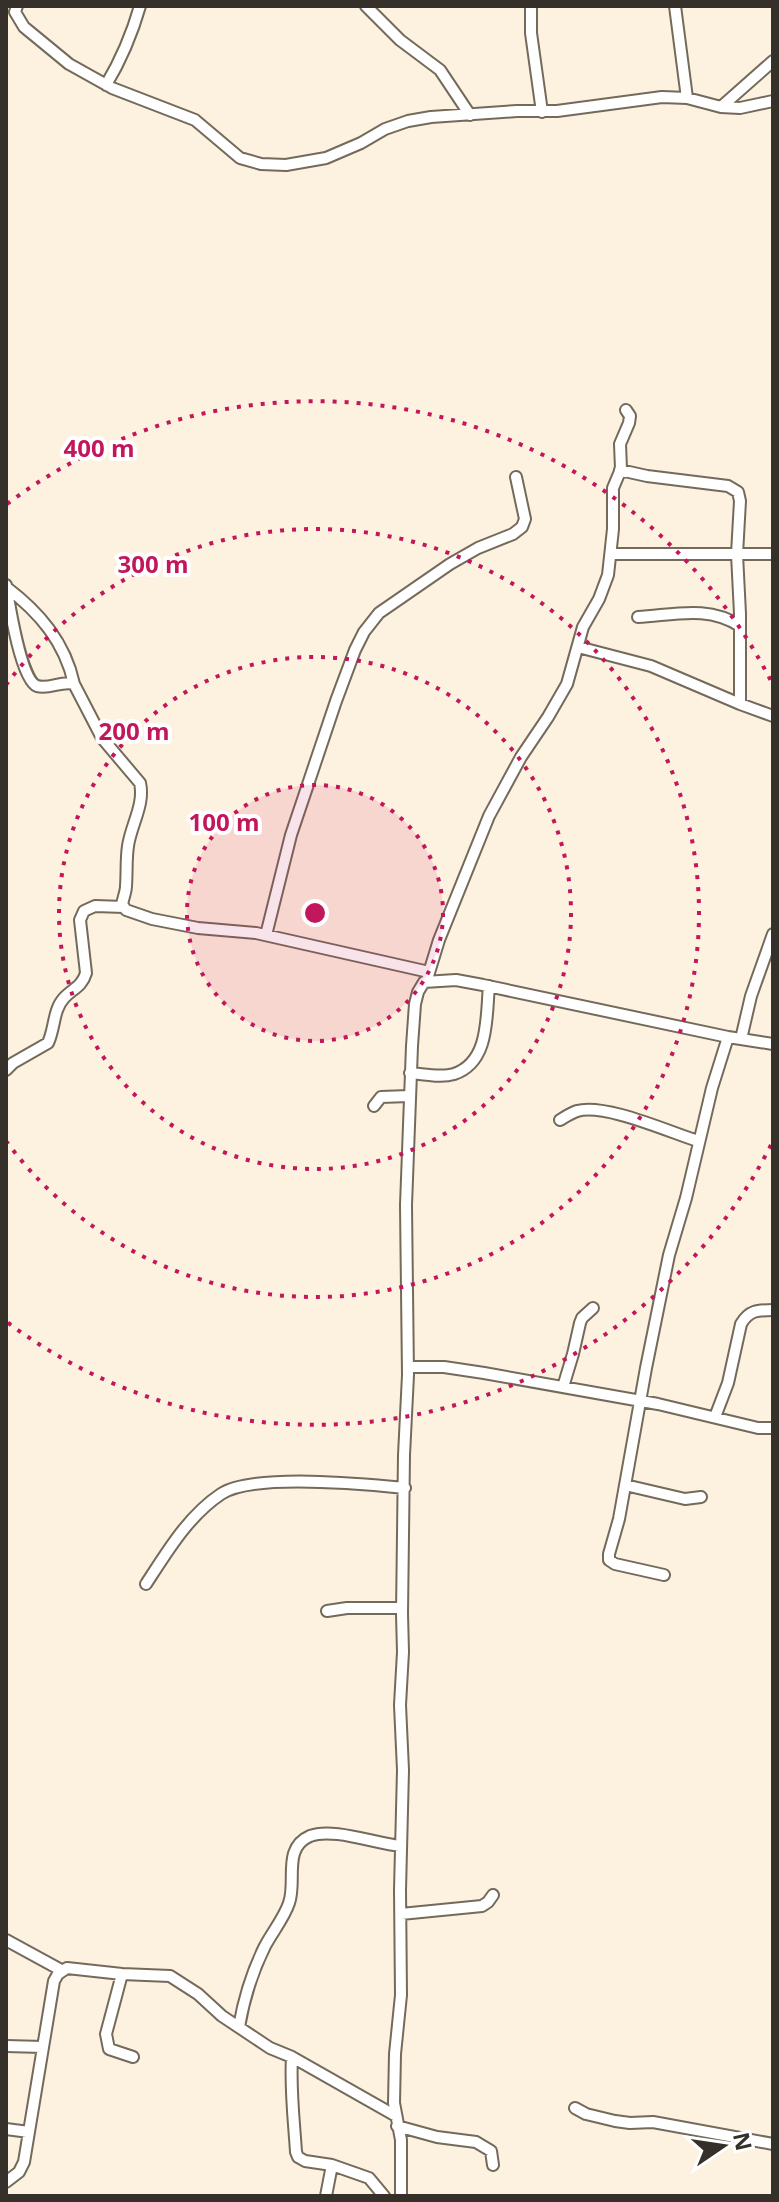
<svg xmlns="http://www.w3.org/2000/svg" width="779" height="2202" viewBox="0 0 779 2202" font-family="'Open Sans',sans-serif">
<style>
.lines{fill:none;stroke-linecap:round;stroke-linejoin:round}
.minor-casing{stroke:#746a5b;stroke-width:14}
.minor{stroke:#fff;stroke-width:10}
.ring{fill:none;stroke:#c2185b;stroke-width:4;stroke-dasharray:4 8}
.centre{fill:#c2185b;stroke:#fff;stroke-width:4}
.ring-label{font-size:24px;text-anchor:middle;font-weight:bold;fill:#c2185b;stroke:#fff;stroke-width:8;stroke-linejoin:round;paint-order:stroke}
</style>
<rect width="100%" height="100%" fill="#fdf1e0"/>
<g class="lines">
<defs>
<path id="minor" d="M 17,6 L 15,12 L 24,27 L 69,64 L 112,88 L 195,120 L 240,158 L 261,164 L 286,165 L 326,158 L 361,143 L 385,129 L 408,121 L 431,117 L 517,111 L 557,111 L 662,97 L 687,98 L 721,107 L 740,108 L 773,101
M 366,6 L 400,40 L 440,70 L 470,115
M 531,6 L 531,33 L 542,112
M 675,6 L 687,98
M 106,85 C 121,60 132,34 140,6
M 721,107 L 773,61
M 620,470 L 647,476 L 728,486 L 738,492 L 740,501 L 737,554 L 740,614 L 740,704
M 611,554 L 773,554
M 6,585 C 9,603 21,680 37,686 C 49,690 62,680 74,684 L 102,738 L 140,783 C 145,804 131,825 128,846 C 126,859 127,873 126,886 C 126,892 123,898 122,905 L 126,910 L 152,919 L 198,928 L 256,933 L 429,972
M 6,587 C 39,612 65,642 74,684
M 638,617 C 674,615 708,605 740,626
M 578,647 L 651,666 L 740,704 L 773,716
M 266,935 L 291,835 L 336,701 L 355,650 L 364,632 L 379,613 L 450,564 L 478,548 L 513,534 L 522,527 L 525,519 L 516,477
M 428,976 L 439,940 L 489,816 L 521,757 L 548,717 L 567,684 L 583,627 L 599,599 L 608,575 L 613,529 L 613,488 L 621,469 L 620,444 L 629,423 L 630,416 L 626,410
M 741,1039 L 751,996 L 773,934
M 6,1070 L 13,1063 L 48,1043 C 55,1028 53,1010 64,998 C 72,989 82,987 86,973 L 80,920 L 84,911 L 95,906 L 124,907
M 410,1073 C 424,1074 441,1078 454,1074 C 490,1062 486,1016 489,986
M 374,1106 L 381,1097 L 409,1096
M 560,1120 C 565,1117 571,1113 577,1111 C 605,1103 669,1132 698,1141
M 408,1367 L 444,1367 L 484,1373 L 658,1404 L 758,1428 L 773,1428
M 563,1387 L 573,1354 L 580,1323 L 582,1318 L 593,1308
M 715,1417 L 728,1383 L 741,1324 C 749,1310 758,1310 773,1310
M 625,1485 L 685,1499 L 701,1497
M 664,1575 L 615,1564 L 609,1560 L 609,1554 L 619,1519 L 646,1368 L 669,1255 L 686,1198 L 712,1088 L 728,1037
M 146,1584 C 167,1552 188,1516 221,1494 C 253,1473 365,1484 405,1488
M 327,1611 L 347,1608 L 402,1608
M 401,1914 L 482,1906 L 488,1902 L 493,1895
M 6,1940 L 61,1970
M 122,1974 L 106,2034 L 109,2049 L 133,2057
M 239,2027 C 244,1998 252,1972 265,1946 C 273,1931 284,1918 289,1903 C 297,1881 282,1848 310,1836 C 333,1827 376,1844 401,1846
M 6,2046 L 43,2047
M 292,2057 C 290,2089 294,2120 296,2152 L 298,2157 L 305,2161 L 332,2165 L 369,2178 L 384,2196
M 575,2108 L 586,2114 L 615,2121 L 630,2123 L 653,2122 L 773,2144
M 397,2126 L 437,2137 L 476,2142 L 491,2151 L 493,2165
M 6,2129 L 29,2132
M 6,2182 L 19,2172 L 24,2162 L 54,1981 L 58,1974 L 67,1968 L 122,1974 L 170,1976 L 198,1994 L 222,2016 L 270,2048 L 292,2057 L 396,2116
M 326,2196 L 332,2165
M 401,2196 L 401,2140 L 394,2103 L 395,2054 L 401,1995 L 400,1890 L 403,1770 L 400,1705 L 403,1652 L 402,1614 L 404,1455 L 408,1375 L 406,1205 L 412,1046 L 415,1004 L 418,992 L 424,982 L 456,980 L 483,985 L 728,1037 L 773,1044"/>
</defs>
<use href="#minor" class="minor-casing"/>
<use href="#minor" class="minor"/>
</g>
<circle cx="315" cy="913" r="128" fill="#c2185b" fill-opacity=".12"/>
<g class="ring">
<circle cx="315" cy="913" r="128"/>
<circle cx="315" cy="913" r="256"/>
<path d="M6 685A384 384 0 1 1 6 1141"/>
<path d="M771 1145A512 512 0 0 1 7 1322M7 504A512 512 0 0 1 771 681"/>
</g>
<circle cx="315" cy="913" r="12" class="centre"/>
<g class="ring-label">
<text x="99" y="457">400 m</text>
<text x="153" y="573">300 m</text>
<text x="134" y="740">200 m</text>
<text x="224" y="831">100 m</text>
</g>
<rect width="779" height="2202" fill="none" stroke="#353029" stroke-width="16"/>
<g transform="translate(723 2146) rotate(77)" stroke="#ffffff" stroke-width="6" paint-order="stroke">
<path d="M0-6L14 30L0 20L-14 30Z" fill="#353029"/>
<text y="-12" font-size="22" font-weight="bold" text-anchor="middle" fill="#353029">N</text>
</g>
</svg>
